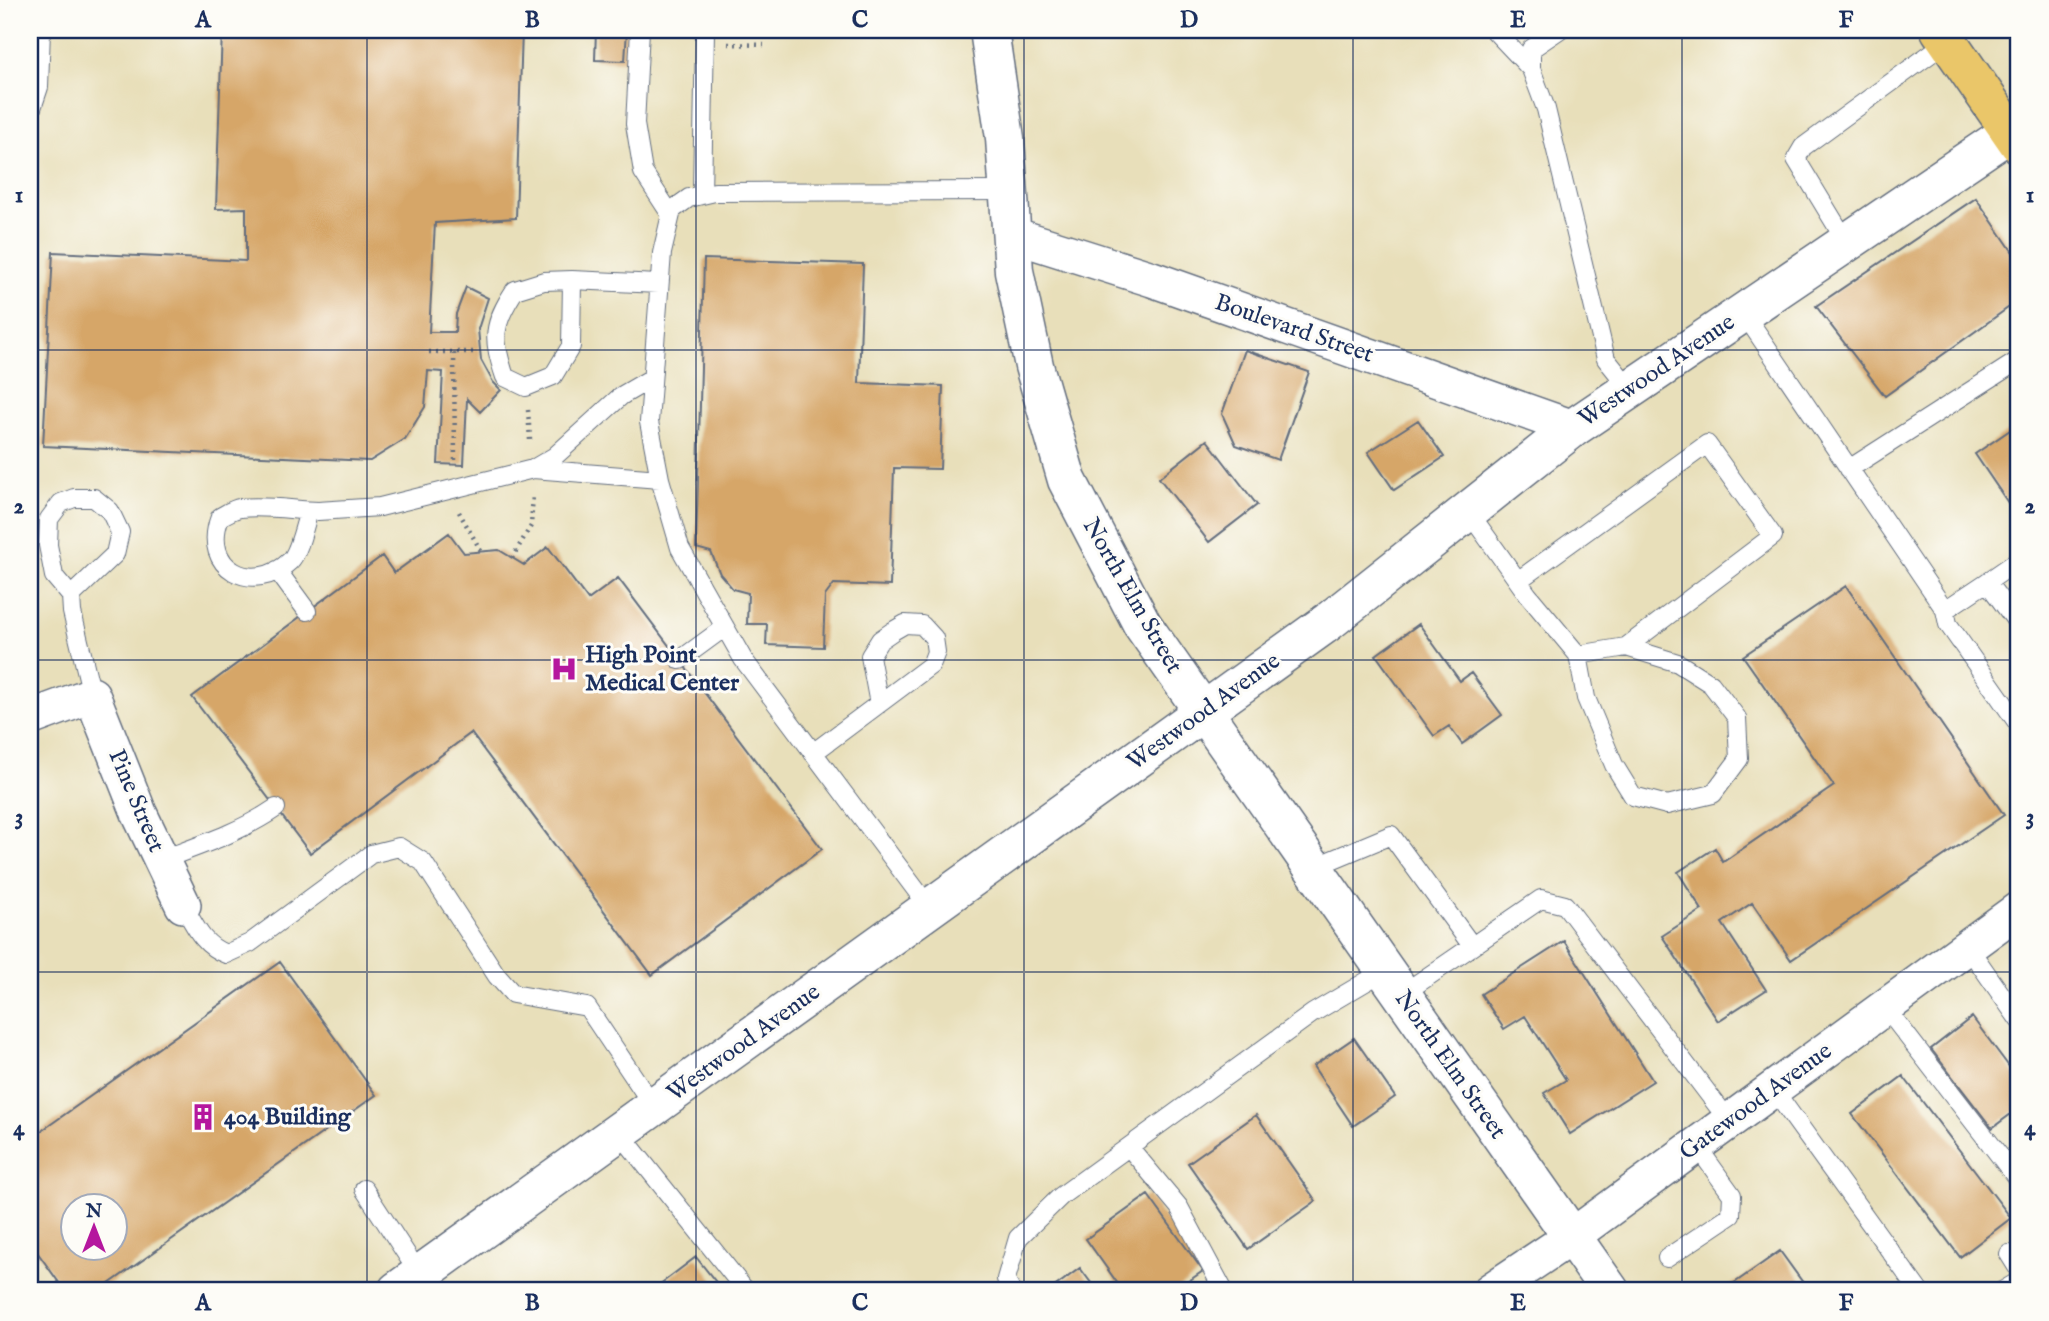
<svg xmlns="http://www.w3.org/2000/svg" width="2049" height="1321" viewBox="0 0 2049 1321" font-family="'IM FELL English',serif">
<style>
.building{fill:#d6a668;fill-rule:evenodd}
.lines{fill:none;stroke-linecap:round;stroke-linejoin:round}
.service-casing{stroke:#636d7e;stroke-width:20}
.minor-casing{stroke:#636d7e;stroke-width:38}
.tertiary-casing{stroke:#636d7e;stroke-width:41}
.primary-casing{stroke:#636d7e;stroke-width:41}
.path{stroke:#636d7e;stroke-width:4.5;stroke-dasharray:2 5;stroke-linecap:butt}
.service{stroke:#fff;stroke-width:18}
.minor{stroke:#fff;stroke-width:35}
.tertiary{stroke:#fff;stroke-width:38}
.primary{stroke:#eac669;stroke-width:38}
.grid{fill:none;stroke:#1b2f5e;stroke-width:2;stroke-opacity:0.55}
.labels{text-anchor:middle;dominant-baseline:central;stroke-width:6;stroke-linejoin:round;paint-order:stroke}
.street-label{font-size:24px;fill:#1b2f5e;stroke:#fdfcf7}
.poi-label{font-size:24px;font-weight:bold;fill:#1b2f5e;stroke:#fdfcf7;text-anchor:start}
.neatline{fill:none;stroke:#1b2f5e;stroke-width:2.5}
.grid-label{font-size:23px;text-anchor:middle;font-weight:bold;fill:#1b2f5e}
</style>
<rect width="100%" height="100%" fill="#fdfcf7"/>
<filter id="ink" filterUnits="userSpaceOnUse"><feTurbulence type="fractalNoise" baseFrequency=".0143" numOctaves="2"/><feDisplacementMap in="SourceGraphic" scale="14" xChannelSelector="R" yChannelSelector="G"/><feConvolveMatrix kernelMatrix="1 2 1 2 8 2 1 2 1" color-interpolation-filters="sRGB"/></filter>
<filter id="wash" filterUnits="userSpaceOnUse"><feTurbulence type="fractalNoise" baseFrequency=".00686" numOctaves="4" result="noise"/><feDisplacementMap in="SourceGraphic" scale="28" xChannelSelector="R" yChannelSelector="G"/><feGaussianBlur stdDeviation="1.57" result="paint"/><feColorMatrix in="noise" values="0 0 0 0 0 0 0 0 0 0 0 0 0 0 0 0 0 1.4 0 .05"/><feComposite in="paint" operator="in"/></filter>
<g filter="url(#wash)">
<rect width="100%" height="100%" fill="#e8dfba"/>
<g id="blocks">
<path class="building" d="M 222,30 L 522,30 L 516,218 L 435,223 L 429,332 L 455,332 L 456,314 L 466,287 L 488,298 L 478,329 L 481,360 L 493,382 L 501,390 L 480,412 L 467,399 L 464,465 L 438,464 L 443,372 L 428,371 L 425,407 L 405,439 L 370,461 L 43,446 L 53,252 L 246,261 L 246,208 L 216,209 Z
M 596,30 L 627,30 L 625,61 L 595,60 Z
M 1976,198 L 2019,261 L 2019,300 L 1885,396 L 1816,306 Z
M 704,259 L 863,264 L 859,383 L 943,386 L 940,469 L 894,468 L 890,586 L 834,584 L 825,596 L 823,647 L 766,645 L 767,624 L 747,624 L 748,593 L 733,589 L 720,574 L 711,552 L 696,548 Z
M 1245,350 L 1309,372 L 1278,460 L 1236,445 L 1222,414 Z
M 1418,420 L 1444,457 L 1394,490 L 1368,452 Z
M 2019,424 L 2019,519 L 1975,454 Z
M 1207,440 L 1257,505 L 1209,542 L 1159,478 Z
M 449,533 L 464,553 L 499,550 L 524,565 L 548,547 L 588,600 L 618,578 L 822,849 L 652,975 L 471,733 L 310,853 L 192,697 L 382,556 L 394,573 Z
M 1846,586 L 2004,815 L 1791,960 L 1752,903 L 1722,923 L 1766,990 L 1718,1021 L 1662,936 L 1702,910 L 1678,872 L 1715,848 L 1723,862 L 1834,786 L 1743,656 Z
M 1419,624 L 1460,681 L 1471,673 L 1502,715 L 1462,744 L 1449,726 L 1434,736 L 1376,655 Z
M 1564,941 L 1653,1081 L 1570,1134 L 1544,1093 L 1566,1080 L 1525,1016 L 1504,1029 L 1481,994 Z
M 280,962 L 376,1095 L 99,1291 L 65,1291 L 30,1242 L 30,1139 ZM 74,1206 L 116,1206 L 116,1248 L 74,1248 Z
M 1972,1017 L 2019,1080 L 2019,1108 L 1992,1128 L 1931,1049 Z
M 1354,1038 L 1395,1097 L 1353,1126 L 1313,1066 Z
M 1903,1076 L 2011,1218 L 1960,1257 L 1852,1114 Z
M 1256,1115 L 1316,1201 L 1248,1249 L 1188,1163 Z
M 1148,1195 L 1203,1271 L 1174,1291 L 1123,1291 L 1086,1239 Z
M 1780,1251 L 1809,1291 L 1723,1291 Z
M 696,1257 L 723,1291 L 651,1291 Z
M 1080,1268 L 1097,1291 L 1049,1291 Z"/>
</g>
</g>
<g filter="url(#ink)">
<use href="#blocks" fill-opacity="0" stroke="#636d7e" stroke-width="2"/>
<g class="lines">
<defs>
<path id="service" d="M 640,30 L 635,124 L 643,172 L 671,215
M 1494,30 L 1531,69
M 1559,30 L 1531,49 L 1531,69 L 1546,109 L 1606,359 L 1630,389
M 30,114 L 39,87 L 41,30
M 702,195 L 705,30
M 1847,243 L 1796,159 L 1803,147 L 1948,41
M 572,280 L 571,346 L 553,376 L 526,387 L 505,377 C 492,338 492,325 515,290 L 544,281 L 572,280 L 659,284
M 1743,312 L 1945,610
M 533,469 L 555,456 L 621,396 L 652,378
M 1849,469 L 2019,360
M 309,511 C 305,523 299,553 290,561 C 254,596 200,569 220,517 C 226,514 233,509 240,508 C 265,505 293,510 318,511 L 380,507 L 533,469 L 660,479
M 1468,511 L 1528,595 L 1578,655 L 1586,698 L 1614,765 L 1633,796 L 1667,805 L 1713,794 L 1739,759 L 1737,718 L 1711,684 L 1678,663 L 1626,647 L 1578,655
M 277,570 L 307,611
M 1519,580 L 1707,444 L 1773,536 L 1626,647
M 1987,582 L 2019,560
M 71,596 L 115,554 L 120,532 L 110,511 L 94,498 L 74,498 L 61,503 L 49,519 L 48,545 L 54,576 L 71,596 L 72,612 L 92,695
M 2019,625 L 1987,582 L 1945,610 L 1948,624 L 2019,725
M 680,660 L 725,627
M 813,753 L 931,665 L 936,652 L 934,638 L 922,625 L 905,624 L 893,631 L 880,640 L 870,656 L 879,704
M 161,860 C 201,845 241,832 276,808
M 1312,868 L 1391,835 L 1472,946
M 183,905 C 195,926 203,946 226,954 L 250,943 L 371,854 L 399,847 L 423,862 L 497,976 L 513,994 L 587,1007 L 654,1107
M 931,910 L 743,659 L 680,548 L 660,479 L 649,422 L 662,253 L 672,210 L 689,198 L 715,192 L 1010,191
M 1968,947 L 2019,1020
M 1401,995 L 1541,899 L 1565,905 L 1729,1121
M 1885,1007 L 2019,1181
M 1773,1089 L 1919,1291
M 619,1132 L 746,1291
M 1129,1147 L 1179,1207 L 1224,1291
M 364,1189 L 420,1275
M 2009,1254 L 2019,1270
M 1667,1258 L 1731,1215 L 1732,1195 L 1696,1145
M 1011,1291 L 1006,1279 L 1018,1238 L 1061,1196 L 1313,1013 L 1384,971
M 2002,1291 L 2019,1281"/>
<path id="minor" d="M 1013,235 L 1152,279 L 1573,428
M 30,718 L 92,695 L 139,813 L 183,905
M 1490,1291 L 1571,1237 L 2019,909"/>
<path id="tertiary" d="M 989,30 L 1005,138 L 1014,271 L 1034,366 L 1067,480 L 1142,624 L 1610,1291
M 397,1291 L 1328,622 L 1573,428 L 2019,126"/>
<path id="primary" d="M 1940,30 L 2019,144"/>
</defs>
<use href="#service" class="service-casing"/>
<use href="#minor" class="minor-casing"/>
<use href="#tertiary" class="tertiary-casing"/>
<use href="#primary" class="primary-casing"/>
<path class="path" d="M 728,44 L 764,45
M 429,352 L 474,352
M 454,353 L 455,462
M 528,410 L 530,440
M 459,512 L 481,551
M 512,558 L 531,526 L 533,494"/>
<use href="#service" class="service"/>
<use href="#minor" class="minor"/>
<use href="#tertiary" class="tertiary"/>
<use href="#primary" class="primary"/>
</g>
</g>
<path class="grid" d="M 367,30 L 367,1291M 696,30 L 696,1291M 1024,30 L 1024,1291M 1353,30 L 1353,1291M 1682,30 L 1682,1291M 30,350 L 2019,350M 30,660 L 2019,660M 30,972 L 2019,972"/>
<defs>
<symbol id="hospital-bare" viewBox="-9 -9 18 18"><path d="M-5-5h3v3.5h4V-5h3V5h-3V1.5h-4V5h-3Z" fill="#b5179e" stroke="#fdfcf7" stroke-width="2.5" paint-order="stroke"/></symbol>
<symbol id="building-bare" viewBox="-9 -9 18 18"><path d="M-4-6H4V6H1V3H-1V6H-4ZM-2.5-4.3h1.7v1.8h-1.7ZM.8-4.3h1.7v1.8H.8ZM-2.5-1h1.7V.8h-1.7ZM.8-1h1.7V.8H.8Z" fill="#b5179e" stroke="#fdfcf7" stroke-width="2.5" paint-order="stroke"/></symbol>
</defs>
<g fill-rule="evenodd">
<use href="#hospital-bare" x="545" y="650" width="38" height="38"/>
<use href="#building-bare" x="184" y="1098" width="38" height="38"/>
</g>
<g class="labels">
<g class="street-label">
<text transform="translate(1294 329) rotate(19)">Boulevard Street</text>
<text transform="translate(1657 371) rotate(-34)">Westwood Avenue</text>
<text transform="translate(1132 596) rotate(60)">North Elm Street</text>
<text transform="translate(1204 712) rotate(-36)">Westwood Avenue</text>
<text transform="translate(136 801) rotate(67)">Pine Street</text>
<text transform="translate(744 1043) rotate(-36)">Westwood Avenue</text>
<text transform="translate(1450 1065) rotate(55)">North Elm Street</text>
<text transform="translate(1756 1102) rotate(-36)">Gatewood Avenue</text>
</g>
<g class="poi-label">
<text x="585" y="655">High Point<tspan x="585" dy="28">Medical Center</tspan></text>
<text x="224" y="1117">404 Building</text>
</g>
</g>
<rect width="2049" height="1321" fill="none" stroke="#fdfcf7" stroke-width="77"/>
<g transform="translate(94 1227)"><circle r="33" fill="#fdfcf7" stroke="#a3aaba" stroke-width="2"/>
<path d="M0-5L12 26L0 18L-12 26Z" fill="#b5179e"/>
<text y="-10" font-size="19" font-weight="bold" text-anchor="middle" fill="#1b2f5e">N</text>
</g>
<rect x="38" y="38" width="1972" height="1244" class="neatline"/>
<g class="grid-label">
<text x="203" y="27">A</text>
<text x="532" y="27">B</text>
<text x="860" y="27">C</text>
<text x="1189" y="27">D</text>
<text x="1518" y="27">E</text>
<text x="1846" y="27">F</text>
<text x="19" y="202">1</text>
<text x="2030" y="202">1</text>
<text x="19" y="513">2</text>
<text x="2030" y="513">2</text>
<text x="19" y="824">3</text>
<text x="2030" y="824">3</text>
<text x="19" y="1135">4</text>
<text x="2030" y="1135">4</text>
<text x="203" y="1310">A</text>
<text x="532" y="1310">B</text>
<text x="860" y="1310">C</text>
<text x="1189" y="1310">D</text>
<text x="1518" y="1310">E</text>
<text x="1846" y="1310">F</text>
</g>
</svg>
